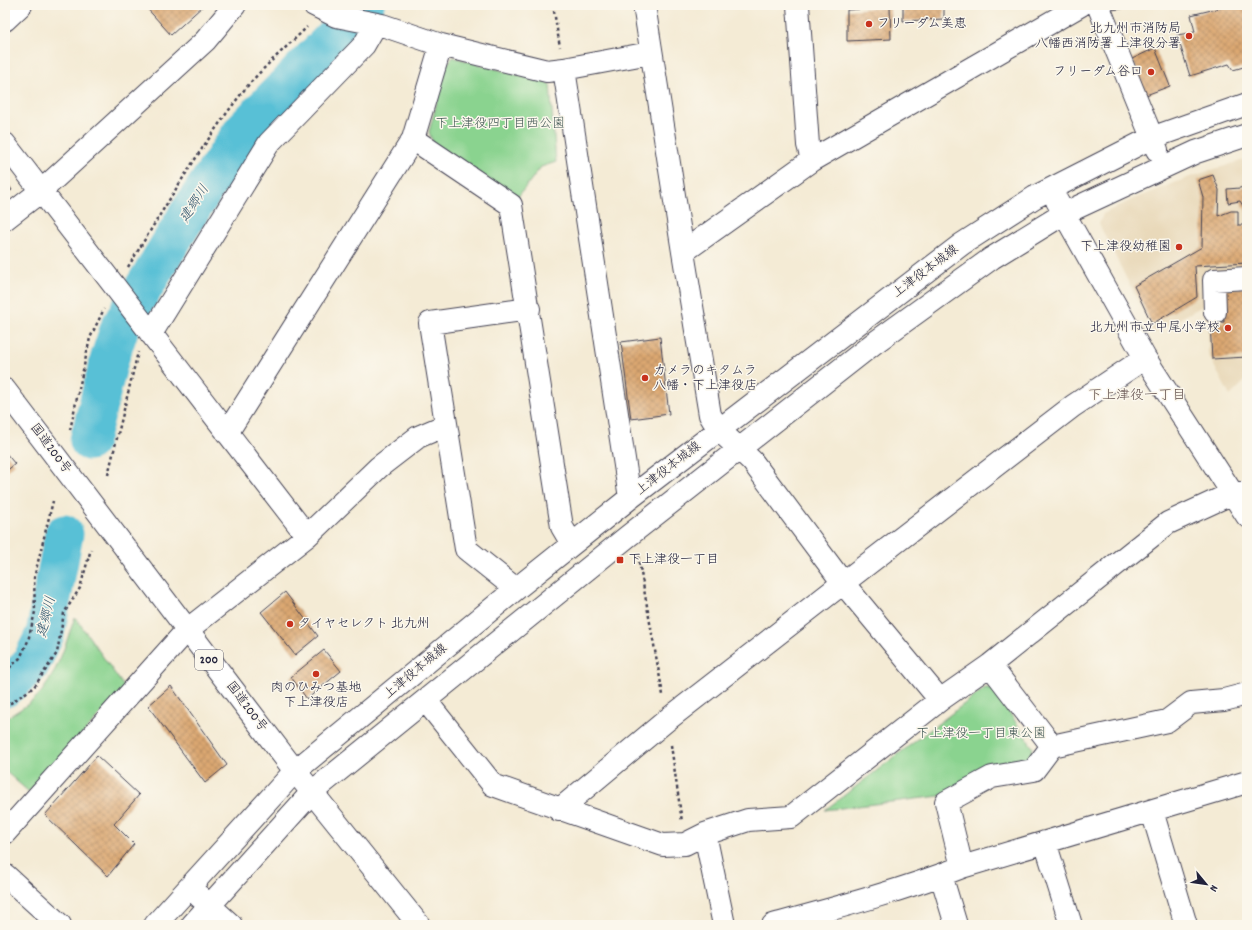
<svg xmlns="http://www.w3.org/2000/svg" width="1252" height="930" viewBox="0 0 1252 930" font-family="Dekko,'Klee One',sans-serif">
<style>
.built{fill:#e9d9ba}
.green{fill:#8ad38f;stroke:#567a65}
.water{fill:url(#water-ripples);stroke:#3e7188}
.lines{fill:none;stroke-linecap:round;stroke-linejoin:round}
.river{stroke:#59c0d6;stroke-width:39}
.building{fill:url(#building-cross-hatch)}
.minor-casing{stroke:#424052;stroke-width:24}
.highway-casing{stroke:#424052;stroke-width:24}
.path{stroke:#424052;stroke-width:2.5;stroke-dasharray:3 3;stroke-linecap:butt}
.minor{stroke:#fff;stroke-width:22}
.highway{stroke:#fff;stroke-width:22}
.poi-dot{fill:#c8321e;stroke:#fbf7ec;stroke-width:1.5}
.labels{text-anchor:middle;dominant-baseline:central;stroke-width:3;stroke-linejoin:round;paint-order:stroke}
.shield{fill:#fbf7ec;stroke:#636270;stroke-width:1}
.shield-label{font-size:12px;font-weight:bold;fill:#22223b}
.poi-label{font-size:13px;fill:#22223b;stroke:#fbf7ec;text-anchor:start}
.park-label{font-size:13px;fill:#415754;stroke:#fbf7ec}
.street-label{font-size:13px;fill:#22223b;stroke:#fbf7ec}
.water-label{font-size:14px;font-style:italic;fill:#355971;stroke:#fbf7ec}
.neighbourhood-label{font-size:14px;fill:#63514e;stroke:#fbf7ec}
</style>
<defs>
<pattern id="water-ripples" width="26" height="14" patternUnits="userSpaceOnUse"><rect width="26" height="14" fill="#59c0d6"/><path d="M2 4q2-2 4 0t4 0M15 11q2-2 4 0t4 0" fill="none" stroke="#499caf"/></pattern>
<pattern id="building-cross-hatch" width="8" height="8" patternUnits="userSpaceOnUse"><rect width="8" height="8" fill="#dba771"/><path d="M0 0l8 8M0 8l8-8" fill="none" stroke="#b1885e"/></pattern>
</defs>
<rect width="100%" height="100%" fill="#fbf7ec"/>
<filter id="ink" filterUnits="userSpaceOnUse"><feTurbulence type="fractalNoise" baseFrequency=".025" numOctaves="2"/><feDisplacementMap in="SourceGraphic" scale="8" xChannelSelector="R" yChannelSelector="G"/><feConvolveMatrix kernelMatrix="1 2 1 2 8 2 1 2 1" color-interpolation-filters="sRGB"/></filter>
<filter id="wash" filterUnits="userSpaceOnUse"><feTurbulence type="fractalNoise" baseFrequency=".012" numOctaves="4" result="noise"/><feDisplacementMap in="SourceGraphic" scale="16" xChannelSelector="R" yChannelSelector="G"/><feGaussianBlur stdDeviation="0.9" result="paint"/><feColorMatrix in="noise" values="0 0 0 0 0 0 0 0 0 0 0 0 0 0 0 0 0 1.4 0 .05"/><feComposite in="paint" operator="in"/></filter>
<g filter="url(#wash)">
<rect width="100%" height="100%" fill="#f4ebd5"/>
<path class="built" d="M 1247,159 L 1247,379 L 1230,396 L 1208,354 L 1208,303 L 1154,333 L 1099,224 L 1103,214 L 1133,199 L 1190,177 Z"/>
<path class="green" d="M 453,57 L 550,84 L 556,162 L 541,167 L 517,198 L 433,143 L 429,132 L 447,64 Z
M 75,617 L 125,688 L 29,792 L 5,771 L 5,719 C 17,711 33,703 42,691 C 59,669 66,642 75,617 Z
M 985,688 L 993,688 L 1033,748 L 1027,763 L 984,769 L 940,796 L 825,810 Z"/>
<path class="water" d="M 354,5 L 375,5 L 367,13 L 351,8 Z"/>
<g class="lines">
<path class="river" d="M 89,441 L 110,357 L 120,327 L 185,219 L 244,129 L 365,5
M 5,688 L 30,665 L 45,634 L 64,534"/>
</g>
<g id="blocks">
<path class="building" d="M 144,5 L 204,5 L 171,35 Z
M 903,5 L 944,5 L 944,19 L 903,21 Z
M 977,5 L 999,5 L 999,6 L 977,7 Z
M 1111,5 L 1145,5 L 1145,6 L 1111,10 Z
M 1232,5 L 1247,5 L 1247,66 L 1233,70 L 1229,64 L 1190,76 L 1177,35 L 1195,32 L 1191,15 Z
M 890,7 L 891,39 L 847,41 L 847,10 Z
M 1155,48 L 1170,86 L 1146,95 L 1132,59 Z
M 1213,175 L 1219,190 L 1218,216 L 1231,211 L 1238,211 L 1238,225 L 1247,225 L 1247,263 L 1195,266 L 1197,297 L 1152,324 L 1134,286 L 1202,247 L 1203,197 L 1198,180 Z
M 5,180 L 12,190 L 5,195 Z
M 1247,185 L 1247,212 L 1240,201 L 1228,203 L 1227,189 L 1240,188 Z
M 1247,288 L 1247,357 L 1212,359 L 1210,323 L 1224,322 L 1222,289 Z
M 660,337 L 669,414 L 631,419 L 621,342 Z
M 5,452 L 15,464 L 5,472 Z
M 285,592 L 318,636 L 295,655 L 261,612 Z
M 324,650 L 341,671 L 307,699 L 291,677 Z
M 171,686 L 227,765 L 205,783 L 148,706 Z
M 97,756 L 139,795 L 114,824 L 134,844 L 108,876 L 45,815 Z"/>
</g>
</g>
<g filter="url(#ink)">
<use href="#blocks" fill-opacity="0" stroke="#424052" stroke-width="1"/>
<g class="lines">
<defs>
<path id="minor" d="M 314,5 L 336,16 L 382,25 L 441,45 L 547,71 L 564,69 L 650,53
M 644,5 L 683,252 L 710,415 L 719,430 L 752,461 L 843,583 L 940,700
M 798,5 L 808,145 L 812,160
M 1098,5 L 1157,150
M 5,20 L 21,5
M 564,69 L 630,498
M 413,139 L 511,205 L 562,527 L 572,544
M 5,144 L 307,536
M 1057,201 L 1145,358 L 1247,516
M 5,219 L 41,191 L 205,41 L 235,5
M 683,252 L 812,160 L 1081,5
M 1215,312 L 1214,280 L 1247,278
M 151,334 L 269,143 L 364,45 L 376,24
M 227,433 L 413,139 L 441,45
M 516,589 L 466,549 L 430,323 L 529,309
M 990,665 L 1052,746 L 1167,721 L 1191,703 L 1224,700 L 1247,694
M 426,701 L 493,785 L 663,845 L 685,844 L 705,834 L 748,820 L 791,817 L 940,700 L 990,665 L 1168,523 L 1233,493 L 1247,493
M 559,810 L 667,720 L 843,583 L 1073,406 L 1145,358
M 1152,811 L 1186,925
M 5,833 L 187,630 L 307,536 L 379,467 L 418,437 L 446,425
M 705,834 L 724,925
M 1045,842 L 1071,925
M 962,867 L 946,802 L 992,777 L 1034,770 L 1052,746
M 5,875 L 60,925
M 941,875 L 956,925
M 199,896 L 231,925
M 155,925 L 295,771 L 516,589 L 630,498 L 928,270 L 962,244 L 1035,197 L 1151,138 L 1247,104
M 192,925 L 312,792 L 627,537 L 873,344 L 992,258 L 1065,213 L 1196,152 L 1247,135
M 773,925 C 836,908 901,891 962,867 L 1247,782"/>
<path id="highway" d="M 5,390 L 295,771 L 419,925"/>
</defs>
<use href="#minor" class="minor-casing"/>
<use href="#highway" class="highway-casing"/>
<path class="path" d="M 553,5 L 560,47
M 128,267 C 165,207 201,145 245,89 C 263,67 287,47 307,27
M 70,430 L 90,338 L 104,309
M 108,475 L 138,352
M 638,556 L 663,695
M 5,672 L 20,658 L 28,641 L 35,612 L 34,578 L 53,501
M 5,707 L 34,687 L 57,653 L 64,613 L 80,588 L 91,549
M 671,745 L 682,822"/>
<use href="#minor" class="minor"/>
<use href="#highway" class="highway"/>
</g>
</g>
<g class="poi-dot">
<circle cx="869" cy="24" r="4"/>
<circle cx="1189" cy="36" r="4"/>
<circle cx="1151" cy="72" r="4"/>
<circle cx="1179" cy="247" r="4"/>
<circle cx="1228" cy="328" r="4"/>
<circle cx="645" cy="378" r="4"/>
<rect x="616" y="556" width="8" height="8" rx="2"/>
<circle cx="290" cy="624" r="4"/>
<circle cx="316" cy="674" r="4"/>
</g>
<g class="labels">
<rect class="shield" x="195" y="650" width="28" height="20" rx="3"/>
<g class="shield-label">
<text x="209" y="660">200</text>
</g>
<g class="poi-label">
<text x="877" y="24">フリーダム美恵</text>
<text x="1181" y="29" text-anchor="end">北九州市消防局<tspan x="1181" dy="15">八幡西消防署 上津役分署</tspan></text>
<text x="1143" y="72" text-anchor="end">フリーダム谷口</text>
<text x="1171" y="247" text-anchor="end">下上津役幼稚園</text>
<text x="1220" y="328" text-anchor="end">北九州市立中尾小学校</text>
<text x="653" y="371">カメラのキタムラ<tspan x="653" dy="15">八幡・下上津役店</tspan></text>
<text x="628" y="560">下上津役一丁目</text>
<text x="298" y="624">タイヤセレクト 北九州</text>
<text x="316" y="688" text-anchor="middle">肉のひみつ基地<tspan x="316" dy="15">下上津役店</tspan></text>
</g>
<g class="park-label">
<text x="500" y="124">下上津役四丁目西公園</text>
<text x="981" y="734">下上津役一丁目東公園</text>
</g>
<g class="street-label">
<text transform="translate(926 272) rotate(-37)">上津役本城線</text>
<text transform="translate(50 449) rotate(53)">国道200号</text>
<text transform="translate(669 469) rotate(-38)">上津役本城線</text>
<text transform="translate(416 672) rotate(-40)">上津役本城線</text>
<text transform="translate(246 707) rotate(53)">国道200号</text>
</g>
<g class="water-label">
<text transform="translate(195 204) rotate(-57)">建郷川</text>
<text transform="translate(47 617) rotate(-76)">建郷川</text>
</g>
<g class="neighbourhood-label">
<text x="1137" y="396">下上津役一丁目</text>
</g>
</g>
<rect width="1252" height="930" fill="none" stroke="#fbf7ec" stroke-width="20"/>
<g transform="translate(1206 884) rotate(119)" stroke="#fbf7ec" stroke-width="3" paint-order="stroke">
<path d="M0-3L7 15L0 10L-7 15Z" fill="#22223b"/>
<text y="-6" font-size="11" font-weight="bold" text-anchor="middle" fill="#22223b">N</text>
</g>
</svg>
